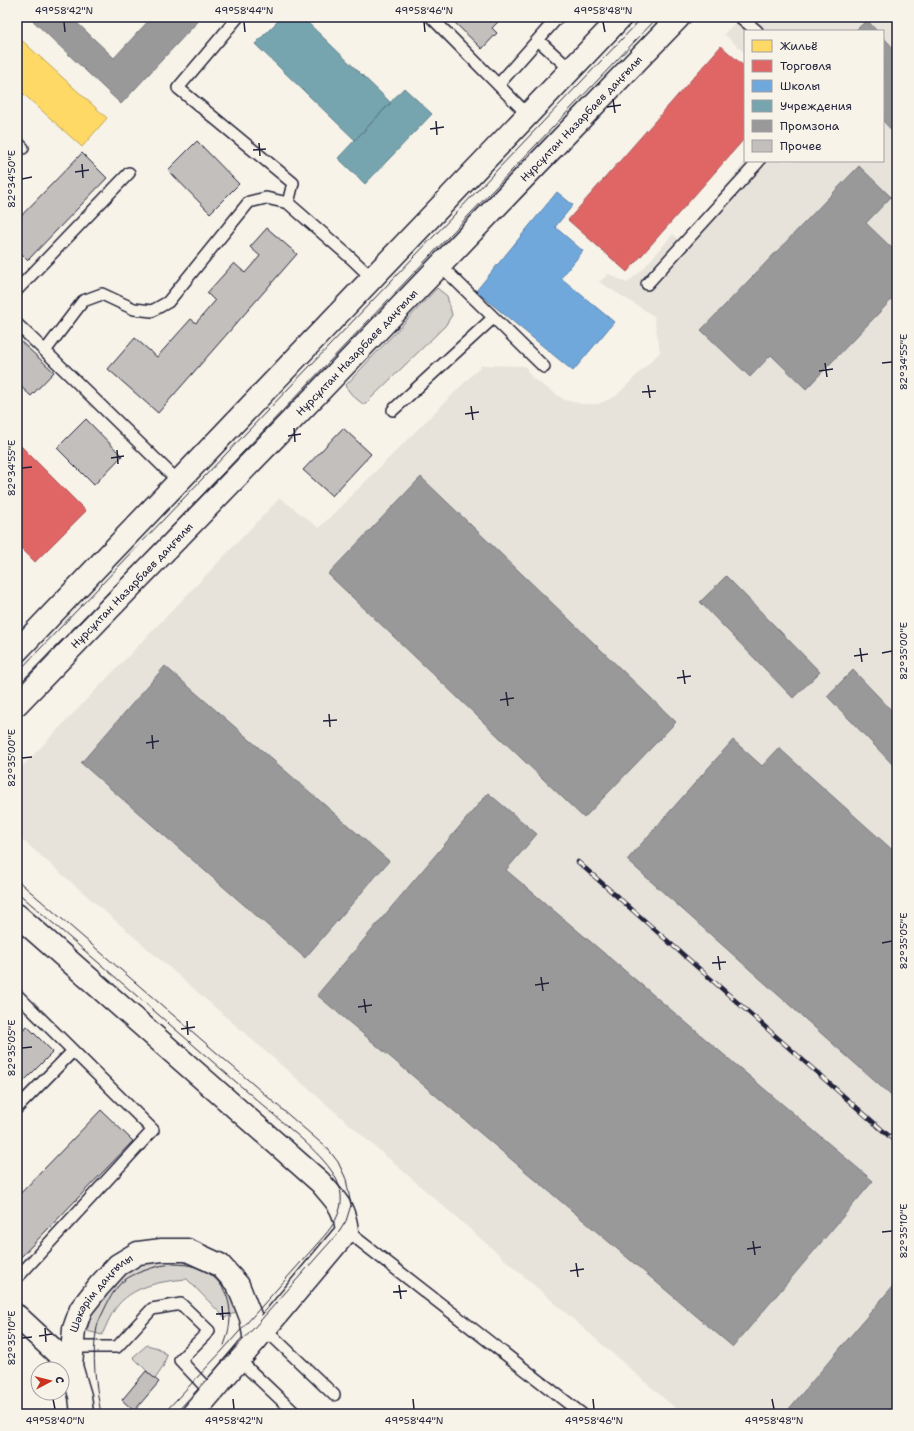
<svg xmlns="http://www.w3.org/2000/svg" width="914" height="1431" viewBox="0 0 914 1431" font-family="'Shantell Sans',sans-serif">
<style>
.built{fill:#e7e3db}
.green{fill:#d8d5cf;stroke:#7d7c85}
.homes{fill:#ffd966;stroke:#bda259}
.shops{fill:#e06666;stroke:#a75259}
.schools{fill:#6fa8dc;stroke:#5880ac}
.public{fill:#76a5af;stroke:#5d7e8c}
.industry{fill:#999;stroke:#75757d}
.building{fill:#c2bfbd;stroke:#22223b}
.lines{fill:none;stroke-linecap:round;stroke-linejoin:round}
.service-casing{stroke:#22223b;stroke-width:14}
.minor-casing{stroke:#22223b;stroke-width:25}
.primary-casing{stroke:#22223b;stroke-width:25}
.service{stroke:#f7f3e8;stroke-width:11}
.minor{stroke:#f7f3e8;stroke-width:22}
.primary{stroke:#f7f3e8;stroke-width:22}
.tram{stroke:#22223b;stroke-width:1}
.rail-casing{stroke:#22223b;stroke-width:4.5}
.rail{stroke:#f7f3e8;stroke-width:3;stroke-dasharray:9;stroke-linecap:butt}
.ticks{fill:none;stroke:#22223b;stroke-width:1.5}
.labels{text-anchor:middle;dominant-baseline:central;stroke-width:4;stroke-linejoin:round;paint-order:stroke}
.street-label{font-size:11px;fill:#22223b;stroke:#f7f3e8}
.neatline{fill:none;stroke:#22223b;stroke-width:1.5}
.ticks-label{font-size:10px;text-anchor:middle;fill:#22223b}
</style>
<rect width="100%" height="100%" fill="#f7f3e8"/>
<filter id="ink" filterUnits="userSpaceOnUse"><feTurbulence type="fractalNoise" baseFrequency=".025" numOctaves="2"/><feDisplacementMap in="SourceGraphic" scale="8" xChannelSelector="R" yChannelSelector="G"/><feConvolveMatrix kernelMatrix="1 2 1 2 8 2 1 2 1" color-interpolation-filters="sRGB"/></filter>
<g filter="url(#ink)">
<path class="built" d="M 740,17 L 897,17 L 897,1414 L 682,1414 L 17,835 L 17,772 L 280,498 L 319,528 L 482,365 L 525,366 L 532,378 L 565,400 L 581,404 L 598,404 L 616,396 L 660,352 L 654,316 L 599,282 L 609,274 L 627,283 L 643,269 L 673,234 L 680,241 L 705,210 L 746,161 L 883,161 L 883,31 L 745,31 L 745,53 L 724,34 Z"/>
<path class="green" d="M 437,288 L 447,296 L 452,315 L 445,326 L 364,405 L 352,395 L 345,386 Z
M 177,1260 L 199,1262 L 220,1276 L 237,1311 L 225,1318 L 187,1279 C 161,1281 131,1286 115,1309 C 110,1316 106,1326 102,1335 L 87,1331 L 91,1316 L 110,1284 L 129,1267 L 155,1261 Z
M 147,1345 L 158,1348 L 167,1355 L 163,1367 L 155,1379 L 133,1357 Z"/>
<path class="homes" d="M 17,36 L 107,118 L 82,147 L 17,88 Z"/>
<path class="shops" d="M 721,46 L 745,67 L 745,138 L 627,272 L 568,220 Z
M 19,444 L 86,511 L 35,562 L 17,544 L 17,445 Z"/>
<path class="schools" d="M 557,192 L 573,205 L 555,227 L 583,251 L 561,278 L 614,322 L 573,371 L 476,291 Z"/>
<path class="public" d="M 282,17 L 302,17 L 391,103 L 355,140 L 255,44 Z
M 404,88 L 432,114 L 365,184 L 338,158 Z"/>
<path class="industry" d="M 29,17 L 71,17 L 114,58 L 152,17 L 202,17 L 121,104 Z
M 867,20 L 877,31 L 855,31 Z
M 883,37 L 897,52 L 897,136 L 883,121 Z
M 859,166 L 891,197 L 866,223 L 897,253 L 897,294 L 806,389 L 771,355 L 750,377 L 701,330 Z
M 421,477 L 676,722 L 584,818 L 328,574 Z
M 726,576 L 820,672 L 793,698 L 700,602 Z
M 165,666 L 389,861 L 305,958 L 81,763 Z
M 853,670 L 897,716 L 897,769 L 827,696 Z
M 733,740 L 762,766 L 779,748 L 897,854 L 897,1101 L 627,860 Z
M 488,793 L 537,834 L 506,870 L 873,1181 L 733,1347 L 317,995 Z
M 897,1281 L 897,1414 L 792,1414 L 788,1410 Z"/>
<path class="building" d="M 453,17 L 503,17 L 492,28 L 497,33 L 482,49 L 451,19 Z
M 197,141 L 239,184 L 210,213 L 168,170 Z
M 82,153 L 107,178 L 28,260 L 17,249 L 17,220 Z
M 267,228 L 297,254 L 158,413 L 108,369 L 135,338 L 157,357 L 191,319 L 196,323 L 215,301 L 207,293 L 234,263 L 245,273 L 260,256 L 250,247 Z
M 17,338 L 54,372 L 31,396 L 17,383 Z
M 86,419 L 122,456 L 94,485 L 57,448 Z
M 343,428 L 371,454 L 332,496 L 303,470 Z
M 27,1026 L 53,1052 L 17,1088 L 17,1035 Z
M 101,1110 L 133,1141 L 17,1261 L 17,1197 Z
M 146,1371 L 159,1382 L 134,1411 L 122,1400 Z"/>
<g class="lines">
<defs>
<path id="service" d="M 238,17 L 178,88 L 293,183 L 288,203
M 431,17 L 528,115
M 740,17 L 757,31
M 538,40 L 571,70
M 498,85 L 558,17
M 17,142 L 23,148
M 440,265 L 544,367
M 647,284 L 759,161
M 17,290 L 129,173
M 17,324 L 45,351 L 83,301 L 102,294 L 134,309 L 152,311 L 168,302 L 249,202 L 266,198 L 288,203 L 351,258 L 373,279
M 45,351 L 179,482
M 393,410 L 493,318
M 17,995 L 153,1130 L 17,1278
M 17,1108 L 73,1051
M 347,1231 L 582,1414
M 265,1329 L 334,1395
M 73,1347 L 117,1347 L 152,1309 L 181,1304 L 209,1331 L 180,1360 L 211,1393
M 239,1360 L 296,1414"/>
<g id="minor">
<path d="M 17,915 L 320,1182 C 336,1201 344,1206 347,1231 L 255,1341"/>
<path d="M 17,1316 L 71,1366 L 80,1396 L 82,1414"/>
<path id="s1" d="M 71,1366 L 74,1329 L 81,1309 L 99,1286 L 118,1265 L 138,1253 L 162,1250 L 187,1250 L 220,1265 L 238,1285 L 251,1318 L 255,1341 L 193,1414"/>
</g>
<g id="primary">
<path d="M 17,651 L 621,17"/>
<path id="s2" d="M 17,704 L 315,396 L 514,188 L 679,17"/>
</g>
</defs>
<use href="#service" class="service-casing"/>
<use href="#minor" class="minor-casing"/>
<use href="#primary" class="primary-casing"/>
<use href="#service" class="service"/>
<use href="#minor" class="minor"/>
<use href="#primary" class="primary"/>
<path class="tram" d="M 17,673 L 643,17
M 17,689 L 658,17
M 17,880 L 328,1149 L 338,1162 L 346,1179 L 351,1205 L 346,1221 L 339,1232 L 253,1329 L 175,1414
M 17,892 L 303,1140 C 325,1161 353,1186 336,1219 C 333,1225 329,1230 325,1235 L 222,1351 L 163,1414
M 101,1414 C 96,1385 91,1356 97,1327 C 98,1321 102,1315 104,1310 C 108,1302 113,1291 120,1284 C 127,1277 137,1273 146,1270 C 202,1249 247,1287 224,1345"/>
<defs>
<path id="rail" d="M 578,862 L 897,1143"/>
</defs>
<use href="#rail" class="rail-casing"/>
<use href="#rail" class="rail"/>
</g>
</g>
<path class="ticks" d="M 64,22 L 65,32M 244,22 L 245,32M 424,22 L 425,32M 603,22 L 605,32M 613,99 L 615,113M 607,107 L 621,105M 436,121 L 437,135M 430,129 L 444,127M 259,143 L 260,156M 253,150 L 266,149M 82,164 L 83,178M 75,172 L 89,170M 22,179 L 32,177M 825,363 L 827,377M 882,363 L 892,362M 819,371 L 833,369M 648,385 L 650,398M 642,392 L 656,391M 471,406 L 473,420M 465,414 L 479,412M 294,428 L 295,442M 288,436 L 301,434M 117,450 L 118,464M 111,458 L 124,456M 22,468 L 32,467M 860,648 L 862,662M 882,653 L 892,651M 854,656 L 868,654M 683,670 L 685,684M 677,678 L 691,676M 506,692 L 508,706M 500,700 L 514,698M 329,714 L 330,727M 323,721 L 337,720M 152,735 L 153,749M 146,743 L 159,741M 22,758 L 32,757M 882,943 L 892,941M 718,956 L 720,970M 712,963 L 726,962M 541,977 L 543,991M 535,985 L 549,983M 364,999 L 366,1013M 358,1007 L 372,1005M 187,1021 L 188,1035M 181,1029 L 195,1027M 22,1048 L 32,1047M 882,1232 L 892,1231M 753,1241 L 755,1255M 747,1249 L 761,1247M 576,1263 L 578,1277M 570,1271 L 584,1269M 399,1285 L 401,1299M 393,1292 L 407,1291M 222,1306 L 223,1320M 216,1314 L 230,1313M 45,1328 L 46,1342M 39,1336 L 52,1334M 22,1338 L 32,1337M 53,1399 L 55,1409M 233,1399 L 234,1409M 413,1399 L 414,1409M 593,1399 L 594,1409M 772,1399 L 774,1409"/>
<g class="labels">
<g class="street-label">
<text stroke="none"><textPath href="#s2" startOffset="813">Нұрсұлтан Назарбаев даңғылы</textPath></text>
<text stroke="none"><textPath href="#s2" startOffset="489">Нұрсұлтан Назарбаев даңғылы</textPath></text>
<text stroke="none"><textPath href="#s2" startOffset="165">Нұрсұлтан Назарбаев даңғылы</textPath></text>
<text stroke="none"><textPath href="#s1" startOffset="83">Шәкәрім даңғылы</textPath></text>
</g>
</g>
<rect width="914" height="1431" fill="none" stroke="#f7f3e8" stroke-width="44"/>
<rect x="744" y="30" width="140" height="132" fill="#f7f3e8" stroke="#a29fa3"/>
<rect x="752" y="40" width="20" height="12" fill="#ffd966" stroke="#a29fa3"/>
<text x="780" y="50" font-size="12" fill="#22223b">Жильё</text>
<rect x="752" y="60" width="20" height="12" fill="#e06666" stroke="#a29fa3"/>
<text x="780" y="70" font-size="12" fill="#22223b">Торговля</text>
<rect x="752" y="80" width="20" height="12" fill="#6fa8dc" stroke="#a29fa3"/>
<text x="780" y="90" font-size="12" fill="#22223b">Школы</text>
<rect x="752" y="100" width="20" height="12" fill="#76a5af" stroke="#a29fa3"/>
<text x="780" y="110" font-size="12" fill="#22223b">Учреждения</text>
<rect x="752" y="120" width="20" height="12" fill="#999999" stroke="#a29fa3"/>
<text x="780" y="130" font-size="12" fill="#22223b">Промзона</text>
<rect x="752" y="140" width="20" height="12" fill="#c2bfbd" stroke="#a29fa3"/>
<text x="780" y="150" font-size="12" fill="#22223b">Прочее</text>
<g transform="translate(50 1381) rotate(83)"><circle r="19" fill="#f7f3e8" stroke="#a29fa3"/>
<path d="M0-3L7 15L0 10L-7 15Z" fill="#c8321e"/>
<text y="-6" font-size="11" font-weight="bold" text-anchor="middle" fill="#22223b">С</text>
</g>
<rect x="22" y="22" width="870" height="1387" class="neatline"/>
<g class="ticks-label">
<text x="64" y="14">49°58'42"N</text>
<text x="244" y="14">49°58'44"N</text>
<text x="424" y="14">49°58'46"N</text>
<text x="603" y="14">49°58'48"N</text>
<text transform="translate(11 179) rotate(-90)" y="4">82°34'50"E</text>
<text transform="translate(903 362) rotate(-90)" y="4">82°34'55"E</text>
<text transform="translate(11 468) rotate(-90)" y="4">82°34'55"E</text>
<text transform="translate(903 651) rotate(-90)" y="4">82°35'00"E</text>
<text transform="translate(11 758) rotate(-90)" y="4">82°35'00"E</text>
<text transform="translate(903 941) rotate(-90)" y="4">82°35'05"E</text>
<text transform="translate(11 1048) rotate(-90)" y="4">82°35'05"E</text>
<text transform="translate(903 1231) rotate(-90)" y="4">82°35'10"E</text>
<text transform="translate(11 1338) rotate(-90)" y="4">82°35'10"E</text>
<text x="55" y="1424">49°58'40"N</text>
<text x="234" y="1424">49°58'42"N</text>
<text x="414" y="1424">49°58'44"N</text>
<text x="594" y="1424">49°58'46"N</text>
<text x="774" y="1424">49°58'48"N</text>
</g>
</svg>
